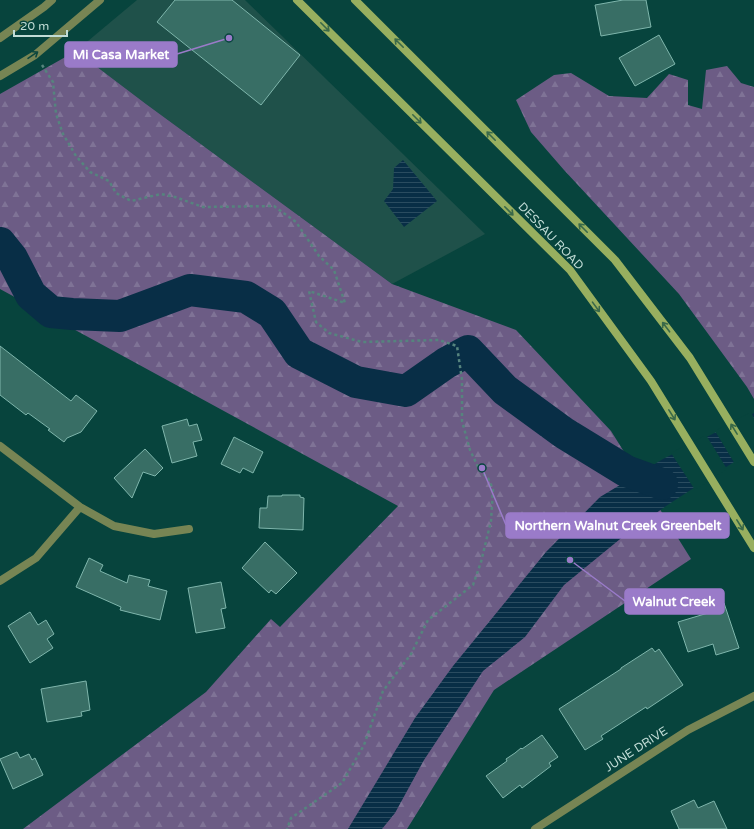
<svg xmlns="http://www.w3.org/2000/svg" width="754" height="829" viewBox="0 0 754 829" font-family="'Varela Round',sans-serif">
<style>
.built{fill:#1f514a}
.forest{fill:url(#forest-firs)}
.water{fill:url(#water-rules)}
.pier{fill:#07443d}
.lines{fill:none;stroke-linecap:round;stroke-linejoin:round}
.river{stroke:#082e46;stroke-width:32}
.building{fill:#386e65;stroke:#7fb6ac}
.path{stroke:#56847e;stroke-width:2.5;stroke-dasharray:3 3;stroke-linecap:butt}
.minor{stroke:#778554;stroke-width:8}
.tertiary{stroke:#778554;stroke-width:8}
.secondary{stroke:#98af5f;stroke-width:8}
.oneway{stroke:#3a6949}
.oneway2{stroke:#0d473e}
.labels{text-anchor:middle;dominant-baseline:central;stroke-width:3;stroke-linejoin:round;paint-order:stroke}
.street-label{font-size:12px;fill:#c1dcd6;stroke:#07443d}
.leader{fill:none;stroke:#9a7bc9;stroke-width:1.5}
.callout-dot{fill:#9a7bc9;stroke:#07443d;stroke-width:1.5}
.callout{fill:#9a7bc9;stroke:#9a7bc9;stroke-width:1.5}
.callout-label{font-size:13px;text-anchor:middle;font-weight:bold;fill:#fff}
</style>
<defs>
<pattern id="forest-firs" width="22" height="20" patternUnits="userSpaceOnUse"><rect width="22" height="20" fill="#6c5c85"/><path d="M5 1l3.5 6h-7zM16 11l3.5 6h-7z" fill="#7f7396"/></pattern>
<pattern id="water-rules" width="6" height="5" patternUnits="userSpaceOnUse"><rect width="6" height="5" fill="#082e46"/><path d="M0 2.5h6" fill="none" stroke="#2a4c60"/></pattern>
</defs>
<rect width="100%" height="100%" fill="#07443d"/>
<path class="built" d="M 137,0 L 245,0 L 485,234 L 392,284 L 146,104 L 76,51 Z"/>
<path class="forest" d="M 76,51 L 146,104 L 392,284 L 516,330 L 611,431 L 691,559 L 494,690 L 407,829 L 23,829 L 206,692 L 271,619 L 280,627 L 398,506 L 0,289 L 0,94 Z
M 727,66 L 741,83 L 754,87 L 754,399 L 747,387 L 679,294 L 564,170 L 531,132 L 516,100 L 554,75 L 571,73 L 609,96 L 647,98 L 669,74 L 688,80 L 688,105 L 702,109 L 706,70 Z"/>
<path class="water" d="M 403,160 L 437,201 L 404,227 L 384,201 L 393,189 L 394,168 Z
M 754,413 L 754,449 L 669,504 L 625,535 L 564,585 L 525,637 L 483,671 L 424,760 L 395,813 L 382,829 L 348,829 L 415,718 L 453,666 L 546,552 L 600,497 L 663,459 Z"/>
<path class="pier" d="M 751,412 L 754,418 L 754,452 L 735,464 L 715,431 Z
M 706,435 L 727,469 L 695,490 L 671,453 Z"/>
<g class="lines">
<path class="river" d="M 0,243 L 12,258 L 31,295 L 51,312 L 72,314 L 120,316 L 190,290 L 246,297 L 272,313 L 299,353 L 356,382 L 406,391 L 446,363 L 468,351 L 505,390 L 564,433 L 626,471 L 662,484"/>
</g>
<path class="building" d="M 175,0 L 232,0 L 300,55 L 261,105 L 157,22 Z
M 623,0 L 646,0 L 651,27 L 601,36 L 595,5 Z
M 659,35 L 675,64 L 635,86 L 619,58 Z
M 0,346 L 71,401 L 76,395 L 97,411 L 81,432 L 67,438 L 64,442 L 48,430 L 50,429 L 28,413 L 26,415 L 0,395 Z
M 187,419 L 189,426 L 197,424 L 202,440 L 193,442 L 197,456 L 172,463 L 162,426 Z
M 234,437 L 263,452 L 253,473 L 243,468 L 240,473 L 221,464 Z
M 145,449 L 163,468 L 155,476 L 143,472 L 132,498 L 114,478 Z
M 282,495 L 300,495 L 300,497 L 304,498 L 303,530 L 259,528 L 260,508 L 267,508 L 268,496 L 282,496 Z
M 265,542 L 297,573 L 276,594 L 271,590 L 269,593 L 242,568 Z
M 89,558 L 103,565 L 100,571 L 127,583 L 129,575 L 150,580 L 148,586 L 167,591 L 160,620 L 120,610 L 121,607 L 76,587 Z
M 221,582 L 226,608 L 221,609 L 225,628 L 196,633 L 188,588 Z
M 724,603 L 739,648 L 716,655 L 713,644 L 688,652 L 678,622 L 708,613 L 707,609 Z
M 30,612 L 38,625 L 46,620 L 54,634 L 47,639 L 53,648 L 30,663 L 8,626 Z
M 652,648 L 655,652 L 659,649 L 683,685 L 647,709 L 646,707 L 601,736 L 603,739 L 585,750 L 559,709 L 621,669 L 621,668 Z
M 86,681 L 90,710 L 81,712 L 82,716 L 47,722 L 41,689 Z
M 542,735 L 558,757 L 549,763 L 551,766 L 522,788 L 520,785 L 503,798 L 486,776 L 507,761 L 506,759 L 515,753 L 521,748 L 522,749 Z
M 17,752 L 20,758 L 29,754 L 32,760 L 35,758 L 43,775 L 13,789 L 0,759 Z
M 694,800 L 698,808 L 714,801 L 727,829 L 679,829 L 671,811 Z"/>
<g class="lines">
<path class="path" d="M 42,65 L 53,82 L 56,114 L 63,134 L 76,156 L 90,172 L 109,181 L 116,193 L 131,201 L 161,194 L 175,197 L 203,207 L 274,206 L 296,222 L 319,256 L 334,270 L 345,303 L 309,291 L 316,322 L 329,333 L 362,342 L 439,340 L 457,346 L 462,380 L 462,421 L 470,450 L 480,471 L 488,478 L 493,489 L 491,521 L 481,562 L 473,585 L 428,620 L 411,654 L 383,691 L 364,745 L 342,783 L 291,818 L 287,829"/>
<path class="minor" d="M 0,446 L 80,507 L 114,526 L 154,534 L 189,529
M 0,581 L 36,558 L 80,507
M 535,829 L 688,730 L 754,696"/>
<path class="tertiary" d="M 0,38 L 44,7 L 52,0
M 0,76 L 35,55 L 100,0"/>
<path class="secondary" d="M 297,0 L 570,270 L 651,381 L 754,548
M 355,0 L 615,260 L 690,358 L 754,462"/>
</g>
<defs><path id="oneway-shaft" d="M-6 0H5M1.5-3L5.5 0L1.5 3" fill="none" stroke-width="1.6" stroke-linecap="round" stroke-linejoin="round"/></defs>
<g class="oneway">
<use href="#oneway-shaft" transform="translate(325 27) rotate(45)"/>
<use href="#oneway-shaft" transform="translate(399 43) rotate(-135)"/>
<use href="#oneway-shaft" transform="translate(417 119) rotate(45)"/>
<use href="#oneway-shaft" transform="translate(491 136) rotate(-135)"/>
<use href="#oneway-shaft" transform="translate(509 211) rotate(45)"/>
<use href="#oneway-shaft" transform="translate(583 228) rotate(-135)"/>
<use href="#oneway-shaft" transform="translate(596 307) rotate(54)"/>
<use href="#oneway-shaft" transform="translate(666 327) rotate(-127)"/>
<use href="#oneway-shaft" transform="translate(672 415) rotate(58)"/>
<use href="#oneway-shaft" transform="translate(734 429) rotate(-122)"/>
<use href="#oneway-shaft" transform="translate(740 525) rotate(58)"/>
</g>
<use class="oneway2" href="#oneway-shaft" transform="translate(33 55) rotate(-34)"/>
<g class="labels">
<g class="street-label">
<text transform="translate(551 236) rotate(46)">DESSAU ROAD</text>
<text transform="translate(636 749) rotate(-33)">JUNE DRIVE</text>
</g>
</g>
<path class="leader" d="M229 38L177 54M482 468L506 525M570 560L625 601"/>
<g class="callout-dot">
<circle cx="229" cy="38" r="4"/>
<circle cx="482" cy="468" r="4"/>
<circle cx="570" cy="560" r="4"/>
</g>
<g class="callout">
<rect x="65" y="42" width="112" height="25" rx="4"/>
<rect x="506" y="513" width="223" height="25" rx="4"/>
<rect x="625" y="589" width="99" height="25" rx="4"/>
</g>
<g class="callout-label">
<text x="121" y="59">Mi Casa Market</text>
<text x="618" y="530">Northern Walnut Creek Greenbelt</text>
<text x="674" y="606">Walnut Creek</text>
</g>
<path d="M14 30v6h53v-6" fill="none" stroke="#c1dcd6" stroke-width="2"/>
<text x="20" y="30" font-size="12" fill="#c1dcd6" stroke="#07443d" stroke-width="3" paint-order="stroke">20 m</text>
</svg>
